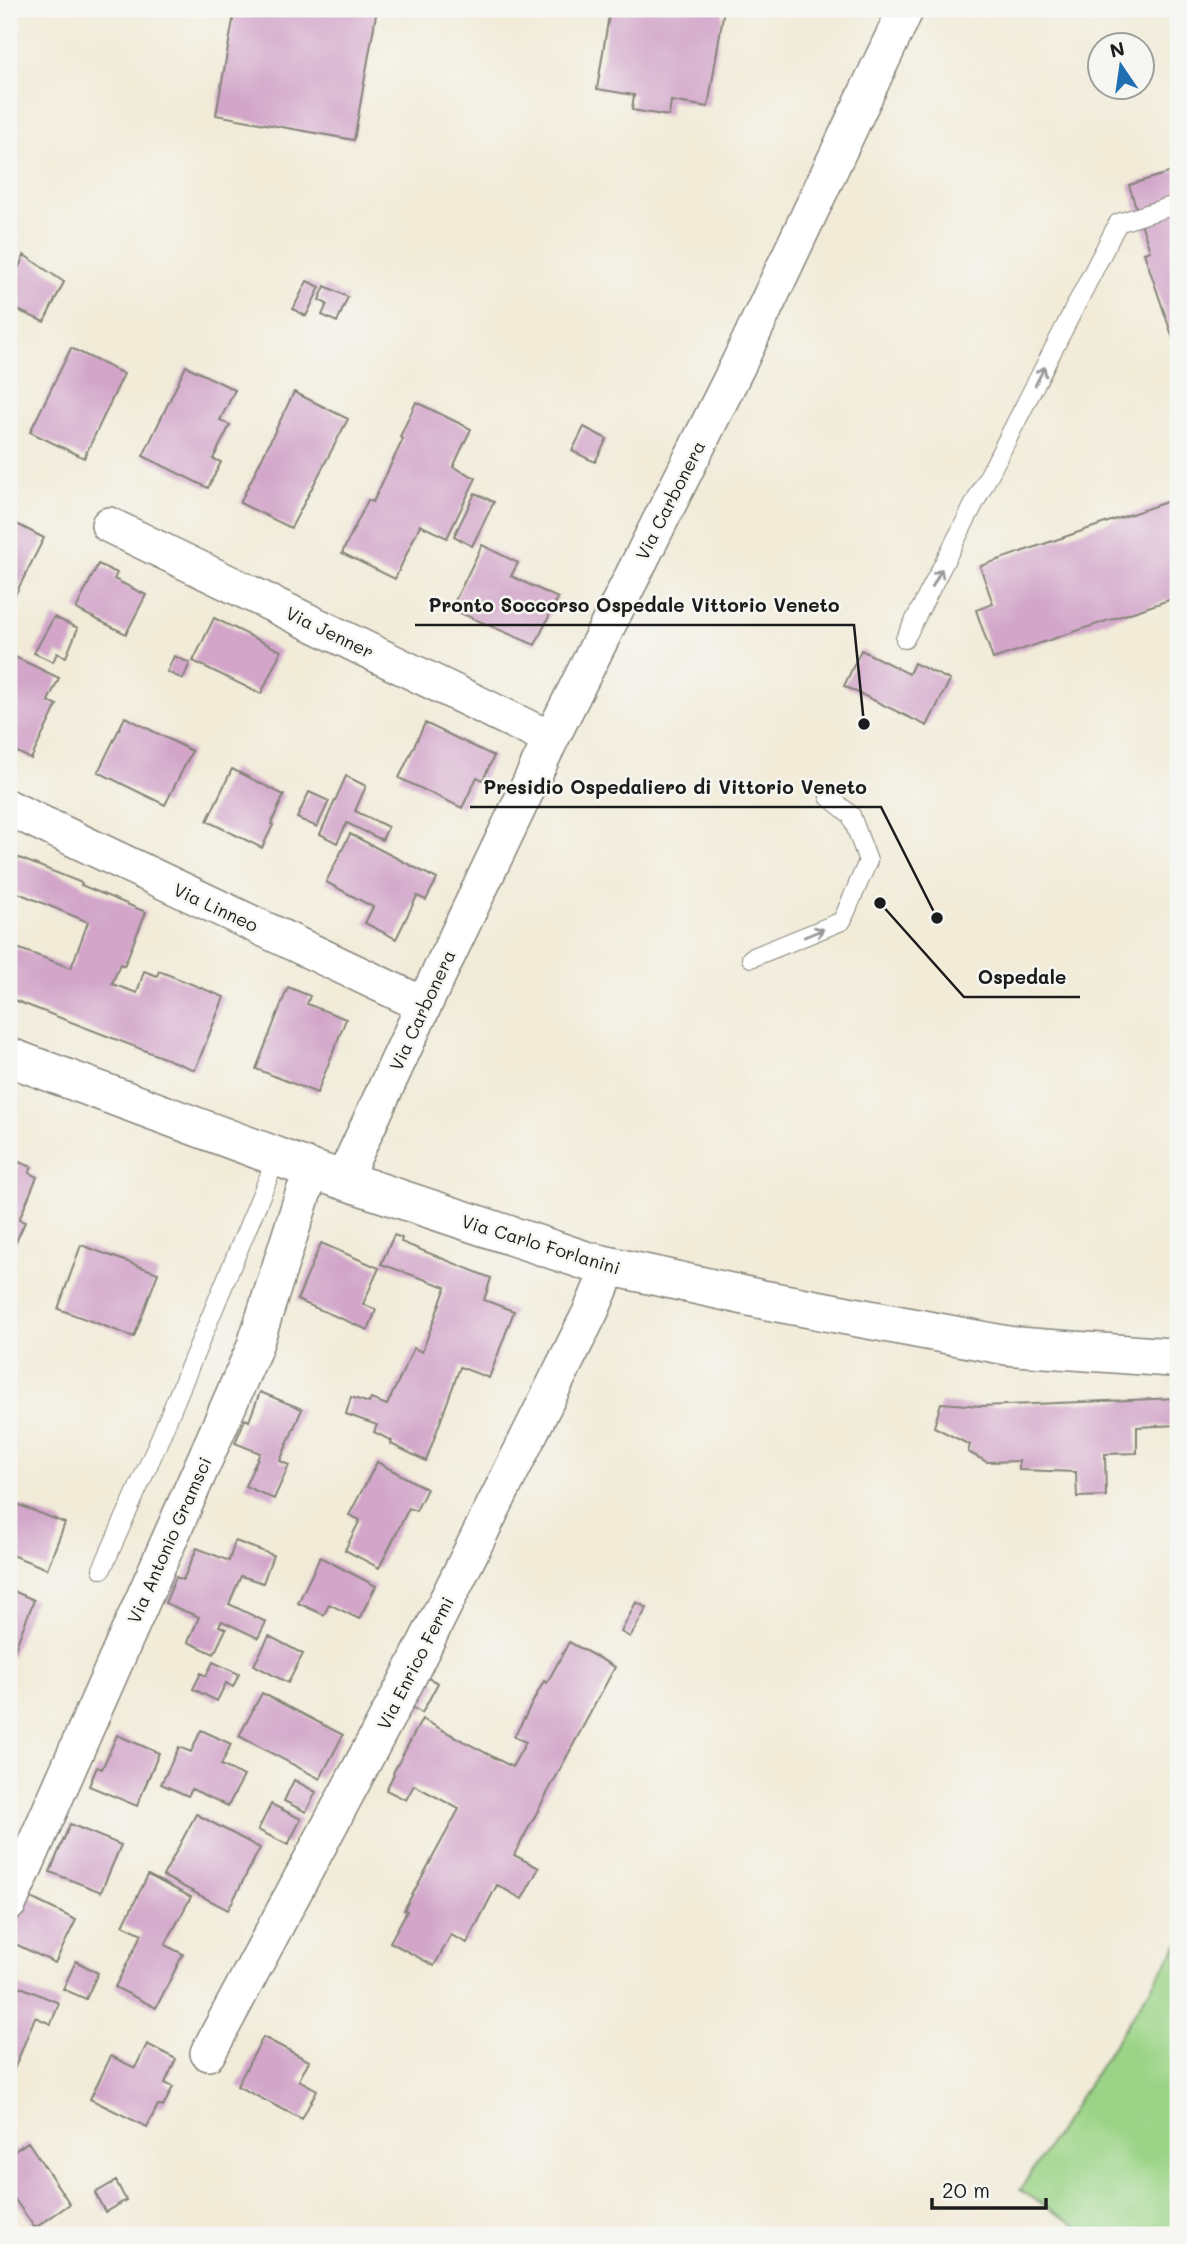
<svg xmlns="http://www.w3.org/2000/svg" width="1187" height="2244" viewBox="0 0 1187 2244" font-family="Mali,sans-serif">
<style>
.green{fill:#9bd487;stroke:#5c7852;stroke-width:2}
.building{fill:#d2a5c9}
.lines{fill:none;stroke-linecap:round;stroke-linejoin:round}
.service-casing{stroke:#86847a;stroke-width:20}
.minor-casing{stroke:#86847a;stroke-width:38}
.tertiary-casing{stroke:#86847a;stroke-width:41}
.service{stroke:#fff;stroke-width:18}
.minor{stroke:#fff;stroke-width:35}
.tertiary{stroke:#fff;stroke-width:38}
.oneway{stroke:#999}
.labels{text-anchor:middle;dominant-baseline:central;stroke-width:5;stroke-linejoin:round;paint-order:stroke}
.street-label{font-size:18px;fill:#1c1c1c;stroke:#f6f6f2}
.leader{fill:none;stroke:#1c1c1c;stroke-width:2.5}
.callout-dot{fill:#1c1c1c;stroke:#f6f6f2;stroke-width:2.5}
.callout-label{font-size:19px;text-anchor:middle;font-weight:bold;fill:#1c1c1c;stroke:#f6f6f2;stroke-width:5;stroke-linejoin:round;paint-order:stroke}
</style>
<rect width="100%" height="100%" fill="#f6f6f2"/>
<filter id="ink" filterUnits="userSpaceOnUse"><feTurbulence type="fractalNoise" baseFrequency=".0143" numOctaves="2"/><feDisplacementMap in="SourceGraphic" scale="14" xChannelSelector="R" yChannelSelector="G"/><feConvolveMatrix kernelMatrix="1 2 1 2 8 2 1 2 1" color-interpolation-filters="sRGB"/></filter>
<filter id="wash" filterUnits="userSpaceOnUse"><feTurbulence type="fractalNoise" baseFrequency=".00686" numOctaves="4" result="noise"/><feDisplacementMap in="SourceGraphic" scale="28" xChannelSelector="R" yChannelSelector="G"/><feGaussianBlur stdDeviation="1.57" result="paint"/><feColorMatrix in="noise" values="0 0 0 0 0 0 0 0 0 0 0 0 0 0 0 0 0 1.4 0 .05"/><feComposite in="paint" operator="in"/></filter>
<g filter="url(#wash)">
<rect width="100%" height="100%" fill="#f1ebd8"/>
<path class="green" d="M 1178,1945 L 1178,2235 L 1091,2235 L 1020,2190 Z"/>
<g id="blocks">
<path class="building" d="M 235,9 L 377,9 L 354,140 L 216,115 Z
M 610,9 L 724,9 L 708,107 L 671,101 L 669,116 L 632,110 L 634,95 L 597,89 Z
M 1178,170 L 1178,353 L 1144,253 L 1150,251 L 1129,185 Z
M 24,255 L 64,282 L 44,322 L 9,306 L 9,291 Z
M 307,281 L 320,287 L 306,316 L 293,309 Z
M 325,286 L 348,297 L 337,322 L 322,315 L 327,304 L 319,300 Z
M 71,348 L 124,374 L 84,458 L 30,432 Z
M 186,366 L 235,390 L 220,420 L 230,425 L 213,459 L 221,462 L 208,488 L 143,456 Z
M 294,392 L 348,419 L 291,528 L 240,503 Z
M 416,402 L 471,429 L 453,467 L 476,478 L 447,538 L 420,525 L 395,579 L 342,553 L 368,500 L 373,502 L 403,439 L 400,437 Z
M 584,427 L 607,439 L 595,462 L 572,451 Z
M 475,493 L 494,502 L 472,546 L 454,536 Z
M 1178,498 L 1178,597 L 993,659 L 976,610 L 993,604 L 980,566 Z
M 9,520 L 44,538 L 11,603 L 9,602 Z
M 482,545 L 518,563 L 511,576 L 558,598 L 535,645 L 451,609 Z
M 98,564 L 117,573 L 114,579 L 146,595 L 126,634 L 76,609 Z
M 54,617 L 78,628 L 66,657 L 57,653 L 53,662 L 34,653 Z
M 214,618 L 281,651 L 261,694 L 193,661 Z
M 861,650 L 909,674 L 914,663 L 950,680 L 927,726 L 844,686 Z
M 174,656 L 190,663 L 183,679 L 167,672 Z
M 15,657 L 59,678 L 48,701 L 57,705 L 31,759 L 9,748 L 9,669 Z
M 125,717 L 192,751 L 165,805 L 98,772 Z
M 425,723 L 494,756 L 483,780 L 477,777 L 462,808 L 399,778 Z
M 232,769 L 284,795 L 271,824 L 273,825 L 262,848 L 207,821 Z
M 346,776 L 366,786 L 355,811 L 388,827 L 382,840 L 347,823 L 337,843 L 320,834 Z
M 309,792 L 329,801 L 317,827 L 297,818 Z
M 350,834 L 437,879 L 426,900 L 417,896 L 396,939 L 365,923 L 373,907 L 326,882 Z
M 9,843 L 12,844 L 9,854 L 82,883 L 81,885 L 146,912 L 124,966 L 120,964 L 112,984 L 137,993 L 144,971 L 157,976 L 159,971 L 224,997 L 195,1070 L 9,998 L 9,945 L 71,968 L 88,922 L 9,889 Z
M 288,987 L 310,996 L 307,1004 L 346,1019 L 317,1093 L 256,1069 Z
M 19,1162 L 32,1167 L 29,1173 L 37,1177 L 19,1220 L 25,1222 L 16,1242 L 9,1239 L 11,1218 L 9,1217 L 9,1187 Z
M 394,1235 L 402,1238 L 401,1242 L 491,1278 L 484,1300 L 514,1311 L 489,1378 L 460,1367 L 426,1461 L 391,1444 L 392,1441 L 374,1432 L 377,1425 L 346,1414 L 351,1397 L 369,1403 L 371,1399 L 387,1405 L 414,1348 L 422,1352 L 446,1287 L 381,1264 Z
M 321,1243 L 379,1268 L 363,1304 L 376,1310 L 368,1330 L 297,1300 Z
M 81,1245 L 158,1273 L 134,1337 L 58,1309 Z
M 260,1392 L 302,1409 L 280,1461 L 289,1465 L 274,1499 L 245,1486 L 260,1453 L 235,1443 L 245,1419 L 249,1421 Z
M 1178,1398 L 1178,1425 L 1137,1427 L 1137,1453 L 1105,1454 L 1106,1496 L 1077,1497 L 1076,1472 L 1019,1470 L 1019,1461 L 987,1462 L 968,1452 L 970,1445 L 934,1427 L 941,1403 L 981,1406 Z
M 377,1462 L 427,1489 L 416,1511 L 409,1508 L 379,1568 L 345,1550 L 360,1520 L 349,1515 Z
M 9,1501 L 65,1523 L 47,1569 L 9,1554 Z
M 235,1541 L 273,1555 L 263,1583 L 241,1576 L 229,1604 L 266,1622 L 258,1638 L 222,1621 L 219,1626 L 226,1629 L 214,1654 L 188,1642 L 199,1617 L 165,1603 L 176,1577 L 183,1580 L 197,1548 L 229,1561 Z
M 320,1557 L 376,1586 L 359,1619 L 329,1604 L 324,1615 L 298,1603 Z
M 9,1589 L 34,1600 L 12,1656 L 9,1655 Z
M 636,1602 L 647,1608 L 630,1637 L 621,1632 Z
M 269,1636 L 303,1654 L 288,1683 L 254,1665 Z
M 569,1642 L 615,1667 L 514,1855 L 539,1868 L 522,1899 L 497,1885 L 467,1943 L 451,1935 L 434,1966 L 390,1942 L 407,1911 L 404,1910 L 459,1809 L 414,1785 L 406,1800 L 386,1790 L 394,1774 L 393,1773 L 422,1719 L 512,1767 L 526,1742 L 514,1737 L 544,1681 L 547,1683 Z
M 213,1662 L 239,1674 L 233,1687 L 226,1683 L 217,1701 L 193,1689 L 201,1673 L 206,1676 Z
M 428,1678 L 438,1683 L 422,1713 L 412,1707 Z
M 262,1693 L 343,1735 L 320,1779 L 239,1736 Z
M 201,1730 L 231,1744 L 221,1765 L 244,1776 L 228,1806 L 192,1789 L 188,1796 L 161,1784 L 179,1747 L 191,1752 Z
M 117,1735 L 159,1753 L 137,1806 L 89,1786 L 97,1767 L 102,1769 Z
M 294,1780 L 316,1792 L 306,1812 L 284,1801 Z
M 271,1804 L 301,1819 L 288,1845 L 258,1830 Z
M 196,1814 L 260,1848 L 228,1910 L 163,1876 Z
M 70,1824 L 121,1845 L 101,1892 L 50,1872 Z
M 148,1875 L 191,1897 L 165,1945 L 183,1954 L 156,2008 L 115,1987 L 142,1934 L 123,1925 Z
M 23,1894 L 76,1920 L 55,1963 L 9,1941 L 9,1925 Z
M 76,1961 L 98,1973 L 86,1999 L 63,1989 Z
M 9,1982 L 59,2003 L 51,2024 L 35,2017 L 13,2072 L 9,2070 Z
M 263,2037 L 309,2061 L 299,2080 L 317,2090 L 302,2119 L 237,2086 Z
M 147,2044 L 176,2059 L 165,2083 L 173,2087 L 163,2107 L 158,2105 L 147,2127 L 90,2099 L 111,2056 L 135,2068 Z
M 28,2142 L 70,2204 L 35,2228 L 9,2191 L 9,2155 Z
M 116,2181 L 126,2200 L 105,2212 L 95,2193 Z"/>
</g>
</g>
<g filter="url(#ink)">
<use href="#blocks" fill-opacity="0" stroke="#86847a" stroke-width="2"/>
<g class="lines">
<defs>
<path id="service" d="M 905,639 L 1118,223 L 1178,204
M 751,958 L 842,921 L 868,861 L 851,815 L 829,797
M 102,1569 L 155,1450 L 277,1157"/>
<path id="minor" d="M 109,525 L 551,739
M 9,808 L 424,1005
M 343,1180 L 424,1005 L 551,739 L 738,365 L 906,9
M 9,1903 L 254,1348 L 303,1194 L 313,1170
M 208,2053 L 405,1684 L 591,1311 L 610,1266"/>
<path id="tertiary" d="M 9,1057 L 313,1170 L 587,1261 L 765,1300 L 1010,1346 L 1178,1358"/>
</defs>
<use href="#service" class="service-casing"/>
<use href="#minor" class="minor-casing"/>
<use href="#tertiary" class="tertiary-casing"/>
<use href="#service" class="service"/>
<use href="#minor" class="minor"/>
<use href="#tertiary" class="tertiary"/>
</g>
<defs><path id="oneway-shaft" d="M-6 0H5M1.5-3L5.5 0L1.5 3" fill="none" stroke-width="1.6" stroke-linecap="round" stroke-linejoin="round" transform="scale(1.75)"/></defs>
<g class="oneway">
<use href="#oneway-shaft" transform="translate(1040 376) rotate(-63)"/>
<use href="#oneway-shaft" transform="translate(937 578) rotate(-63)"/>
<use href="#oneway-shaft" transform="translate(814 933) rotate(-22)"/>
</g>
</g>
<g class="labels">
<g class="street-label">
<text transform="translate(670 500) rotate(-63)">Via Carbonera</text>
<text transform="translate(330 632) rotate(26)">Via Jenner</text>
<text transform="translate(216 907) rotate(25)">Via Linneo</text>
<text transform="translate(422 1010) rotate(-65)">Via Carbonera</text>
<text transform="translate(541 1244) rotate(17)">Via Carlo Forlanini</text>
<text transform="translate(169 1540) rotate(-66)">Via Antonio Gramsci</text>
<text transform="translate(415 1663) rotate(-63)">Via Enrico Fermi</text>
</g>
</g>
<path class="leader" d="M864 724L854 625H415M937 918L881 807H470M880 903L964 997H1080"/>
<g class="callout-dot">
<circle cx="864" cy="724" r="7"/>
<circle cx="937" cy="918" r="7"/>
<circle cx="880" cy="903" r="7"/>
</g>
<g class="callout-label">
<text x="634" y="612">Pronto Soccorso Ospedale Vittorio Veneto</text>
<text x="675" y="794">Presidio Ospedaliero di Vittorio Veneto</text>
<text x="1022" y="984">Ospedale</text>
</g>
<rect width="1187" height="2244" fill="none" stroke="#f6f6f2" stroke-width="35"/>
<g transform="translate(1121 66) rotate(347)"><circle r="33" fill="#f6f6f2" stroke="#9f9f9c" stroke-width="2"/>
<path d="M0-5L12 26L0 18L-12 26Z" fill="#1f6fb2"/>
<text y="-10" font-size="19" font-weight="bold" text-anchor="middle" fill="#1c1c1c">N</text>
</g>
<path d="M932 2198v10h114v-10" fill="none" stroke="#1c1c1c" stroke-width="3.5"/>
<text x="942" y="2198" font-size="21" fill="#1c1c1c" stroke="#f6f6f2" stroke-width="5" paint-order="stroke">20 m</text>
</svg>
